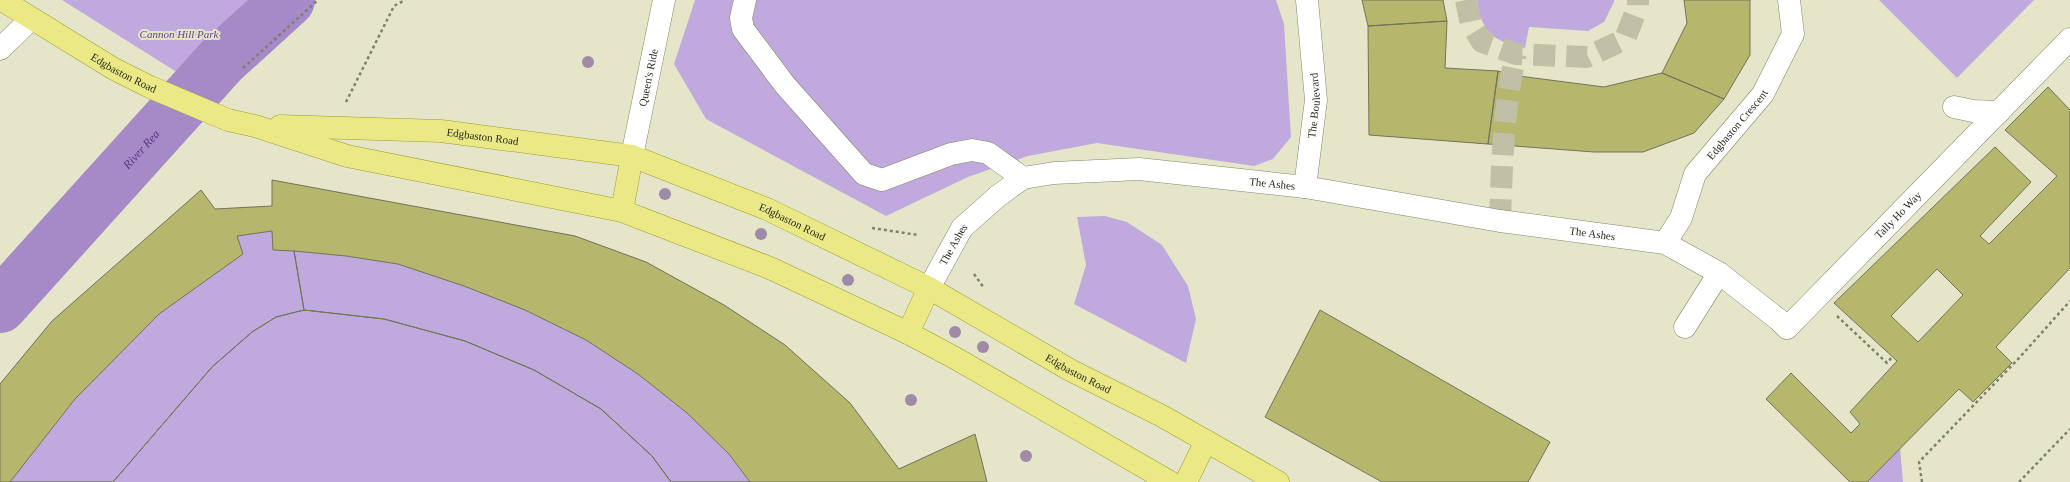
<svg xmlns="http://www.w3.org/2000/svg" width="2070" height="482" viewBox="0 0 2070 482" font-family="Georgia,serif">
<style>
.green{fill:#c0aadd}
.lines{fill:none;stroke-linecap:round;stroke-linejoin:round}
.river{stroke:#a68ac8;stroke-width:54}
.building{fill:#b6b66d;stroke:#73735a;fill-rule:evenodd}
.minor-tunnel{stroke:#c0c0a7;stroke-width:22;stroke-dasharray:22 11;stroke-linecap:butt}
.minor-casing{stroke:#84846b;stroke-width:23}
.major-casing{stroke:#9e9c2e;stroke-width:23}
.path{stroke:#7f806c;stroke-width:2.5;stroke-dasharray:3 3;stroke-linecap:butt}
.minor{stroke:#fff;stroke-width:22}
.major{stroke:#ebe986;stroke-width:22}
.tree{fill:#9f8aa7}
.labels{text-anchor:middle;dominant-baseline:central;stroke-width:4;stroke-linejoin:round;paint-order:stroke}
.park-label{font-size:11px;font-style:italic;fill:#653f8c;stroke:#e5e6c9}
.street-label{font-size:11px;fill:#2a2a1f;stroke:#e5e6c9}
.water-label{font-size:12px;font-style:italic;fill:#5b3580;stroke:#e5e6c9}
</style>
<rect width="100%" height="100%" fill="#e5e6c9"/>
<path class="green" d="M 62,0 L 267,0 L 183,76 Z
M 695,0 L 1276,0 L 1284,24 L 1291,137 L 1273,159 L 1254,166 L 1097,143 L 1028,156 L 968,177 L 886,216 L 706,119 L 674,64 Z
M 1476,0 L 1614,0 L 1614,2 L 1604,22 L 1588,31 L 1529,27 L 1525,48 C 1492,41 1483,33 1476,0 Z
M 1879,0 L 2034,0 L 1957,78 Z
M 272,180 L 575,236 L 646,262 L 724,305 L 785,345 L 850,403 L 899,469 L 975,434 L 987,482 L 0,482 L 0,384 L 52,321 L 201,190 L 215,209 L 272,206 Z
M 1105,216 L 1127,222 L 1162,245 L 1188,286 L 1196,319 L 1186,363 L 1074,304 L 1086,265 L 1077,217 Z
M 1900,448 L 1903,482 L 1867,482 Z"/>
<g class="lines">
<path class="river" id="s1" d="M 0,306 L 222,60 L 288,0"/>
</g>
<path class="building" d="M 1362,0 L 1443,0 L 1447,21 L 1368,26 Z
M 1684,0 L 1750,0 L 1750,55 L 1724,99 L 1662,73 L 1687,23 Z
M 1447,21 L 1445,68 L 1498,71 L 1488,144 L 1369,135 L 1368,26 Z
M 1498,71 L 1511,75 L 1604,87 L 1662,73 L 1724,99 L 1694,133 L 1643,152 L 1594,152 L 1488,144 Z
M 2048,87 L 2070,110 L 2070,268 L 1996,347 L 2012,363 L 1973,402 L 1959,389 L 1867,482 L 1850,482 L 1766,399 L 1791,373 L 1851,433 L 1860,424 L 1850,412 L 1897,361 L 1834,303 L 1995,147 L 2031,182 L 1980,236 L 1989,244 L 2057,176 L 2005,130 ZM 1937,269 L 1963,295 L 1918,342 L 1891,316 Z
M 272,180 L 575,236 L 646,262 L 724,305 L 785,345 L 850,403 L 899,469 L 975,434 L 987,482 L 671,482 L 652,456 L 601,409 L 534,370 L 465,341 L 384,319 L 304,310 L 276,317 L 252,332 L 212,367 L 113,482 L 0,482 L 0,384 L 52,321 L 201,190 L 215,209 L 272,206 Z
M 272,231 L 273,250 L 294,251 L 304,310 L 276,317 L 252,332 L 212,367 L 113,482 L 10,482 L 75,399 L 159,314 L 243,254 L 237,236 Z
M 294,251 L 346,256 L 398,264 L 464,286 L 525,310 L 586,340 L 638,374 L 687,413 L 729,454 L 750,482 L 671,482 L 652,456 L 601,409 L 534,370 L 465,341 L 384,319 L 304,310 Z
M 1320,310 L 1550,442 L 1528,482 L 1382,482 L 1265,417 Z"/>
<g class="lines">
<path class="minor-tunnel" d="M 1466,0 L 1471,24 L 1482,42 L 1516,54 L 1587,57 L 1625,39 L 1638,6 L 1638,0
M 1500,221 C 1502,165 1503,108 1516,54"/>
<defs>
<g id="minor">
<path d="M 745,0 L 741,18 L 743,29 L 785,85 L 864,174 L 882,180 L 951,154 L 972,150 L 988,153 L 1023,178"/>
<path d="M 0,49 L 31,19"/>
<path d="M 1954,107 L 1973,111 L 1999,112"/>
<path id="s2" d="M 632,156 L 664,0"/>
<path id="s3" d="M 1305,187 L 1316,100 L 1307,0"/>
<path id="s4" d="M 1665,243 L 1681,218 L 1695,174 L 1763,94 L 1793,34 L 1789,0"/>
<path id="s5" d="M 929,288 L 962,228 L 998,196 L 1023,178 L 1054,173 L 1139,169 L 1305,187 L 1500,221 L 1665,243 L 1719,273 L 1779,320 L 1787,328 L 2070,39"/>
<path d="M 1685,327 L 1719,273"/>
</g>
<g id="major">
<path id="s6" d="M 2,0 L 114,69 L 150,87 L 228,120 L 255,126 L 347,156 L 622,211 L 770,268 L 908,333 L 955,358 L 1170,482"/>
<path id="s7" d="M 280,126 L 441,131 L 632,156 L 767,209 L 929,288 L 1070,370 L 1162,416 L 1278,482"/>
<path d="M 622,211 L 632,156"/>
<path d="M 908,333 L 929,288"/>
<path d="M 1186,482 L 1206,441"/>
</g>
</defs>
<use href="#minor" class="minor-casing"/>
<use href="#major" class="major-casing"/>
<path class="path" d="M 243,68 L 318,0
M 346,102 L 394,6 L 405,0
M 872,228 L 918,235
M 974,274 L 984,288
M 1837,316 L 1887,363 L 1892,357
M 1922,482 L 1919,462 L 2020,357 L 2070,301
M 2019,482 L 2070,429"/>
<use href="#minor" class="minor"/>
<use href="#major" class="major"/>
</g>
<g class="tree">
<circle cx="588" cy="62" r="6"/>
<circle cx="665" cy="194" r="6"/>
<circle cx="761" cy="234" r="6"/>
<circle cx="848" cy="280" r="6"/>
<circle cx="955" cy="332" r="6"/>
<circle cx="983" cy="347" r="6"/>
<circle cx="911" cy="400" r="6"/>
<circle cx="1026" cy="456" r="6"/>
</g>
<g class="labels">
<g class="park-label">
<text x="179" y="34">Cannon Hill Park</text>
</g>
<g class="street-label">
<text stroke="none"><textPath href="#s6" startOffset="142">Edgbaston Road</textPath></text>
<text stroke="none"><textPath href="#s2" startOffset="80">Queen's Ride</textPath></text>
<text stroke="none"><textPath href="#s3" startOffset="82">The Boulevard</textPath></text>
<text stroke="none"><textPath href="#s4" startOffset="141">Edgbaston Crescent</textPath></text>
<text stroke="none"><textPath href="#s7" startOffset="203">Edgbaston Road</textPath></text>
<text stroke="none"><textPath href="#s5" startOffset="398">The Ashes</textPath></text>
<text stroke="none"><textPath href="#s5" startOffset="1103">Tally Ho Way</textPath></text>
<text stroke="none"><textPath href="#s7" startOffset="527">Edgbaston Road</textPath></text>
<text stroke="none"><textPath href="#s5" startOffset="722">The Ashes</textPath></text>
<text stroke="none"><textPath href="#s5" startOffset="50">The Ashes</textPath></text>
<text stroke="none"><textPath href="#s7" startOffset="851">Edgbaston Road</textPath></text>
</g>
<g class="water-label">
<text stroke="none"><textPath href="#s1" startOffset="211">River Rea</textPath></text>
</g>
</g>
</svg>
